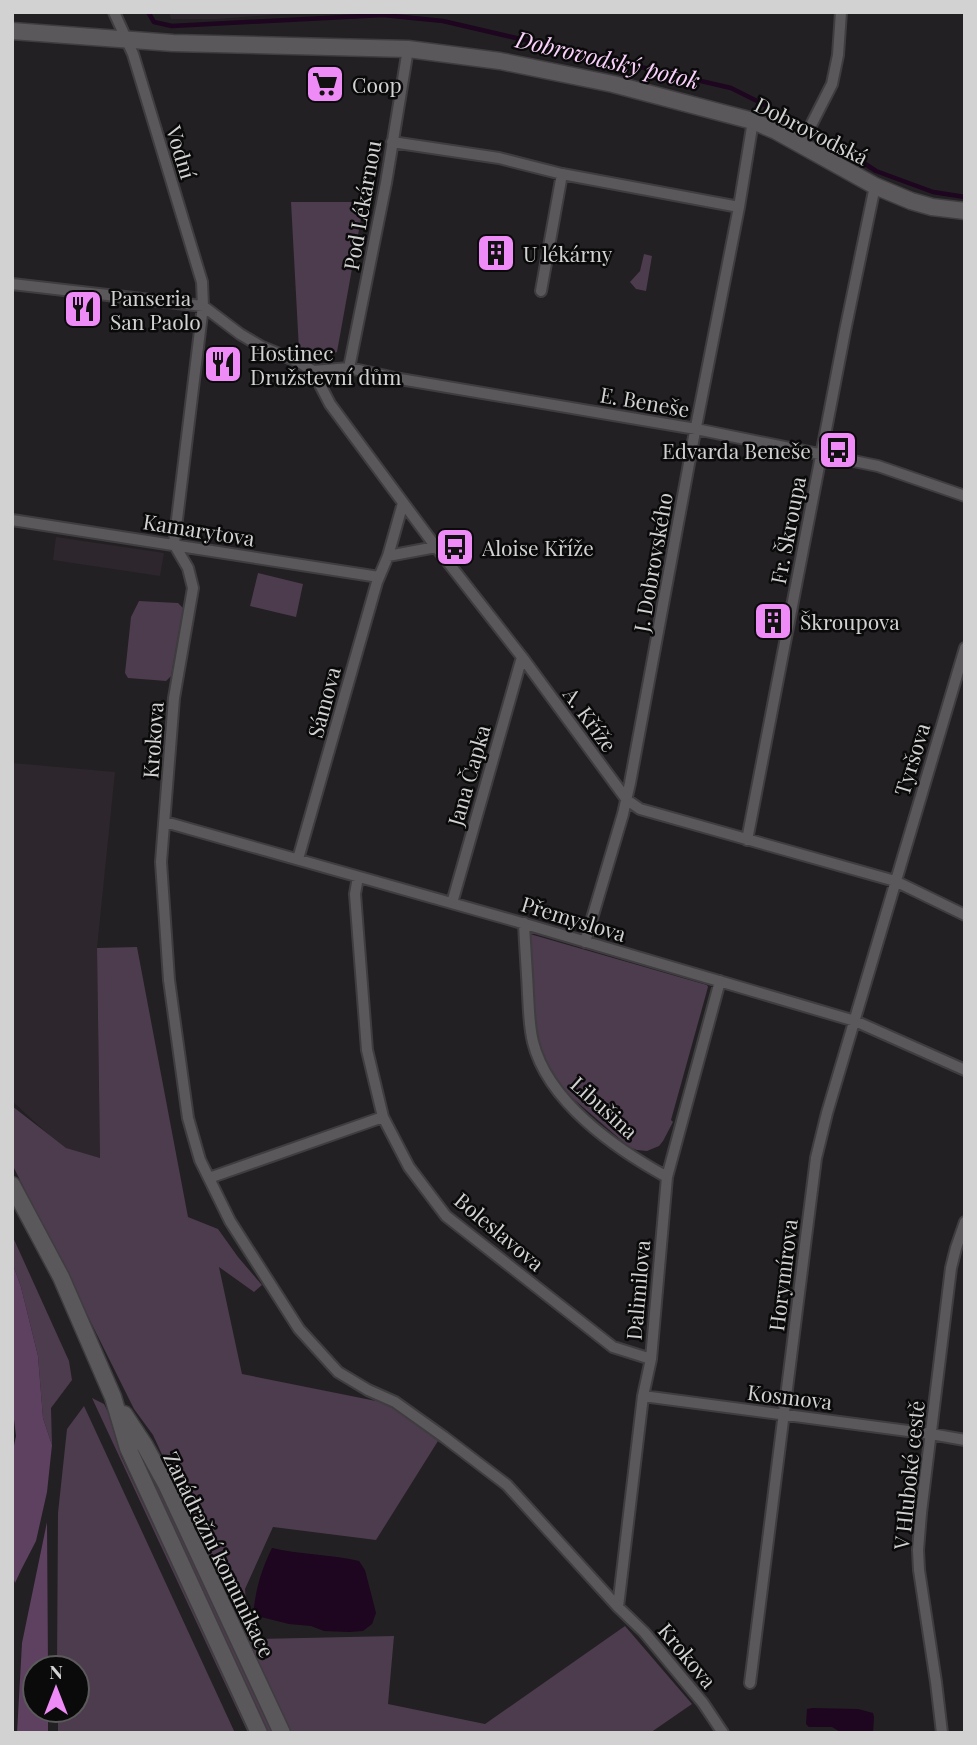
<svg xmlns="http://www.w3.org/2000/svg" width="977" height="1745" viewBox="0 0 977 1745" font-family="'Playfair Display',serif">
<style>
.built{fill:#2d262d}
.green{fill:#4d3b4e}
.forest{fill:#5e4060}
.water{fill:#1e0520}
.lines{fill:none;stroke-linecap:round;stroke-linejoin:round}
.stream{stroke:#1e0520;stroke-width:4.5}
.minor-casing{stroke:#3f3d40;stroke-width:14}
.secondary-casing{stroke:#3f3d40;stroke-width:19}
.minor{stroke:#5a585b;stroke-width:10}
.secondary{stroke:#5a585b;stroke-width:16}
.labels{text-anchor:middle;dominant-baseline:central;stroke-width:5;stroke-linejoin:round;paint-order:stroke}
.poi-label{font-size:21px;fill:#d3d2d3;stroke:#0b0a0b;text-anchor:start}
.street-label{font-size:21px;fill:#d3d2d3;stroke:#0b0a0b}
.water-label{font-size:23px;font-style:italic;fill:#fbd1fd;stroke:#0b0a0b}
</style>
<rect width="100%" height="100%" fill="#222022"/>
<path class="built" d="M 169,12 L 311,12 L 217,19 L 171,19 Z
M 56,537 L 164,553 L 160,576 L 53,560 Z
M 12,763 L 115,772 L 97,948 L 100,1158 L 65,1150 L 12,1101 Z"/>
<path class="green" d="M 291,202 L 364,202 L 337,352 C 324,357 312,353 299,350 Z
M 644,254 L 652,256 L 646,291 L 636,289 L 630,282 L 640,271 Z
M 258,573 L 303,584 L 296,617 L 250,606 Z
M 139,601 L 178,603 L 183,608 L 171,676 L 166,681 L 128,678 L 125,673 L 131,617 Z
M 530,934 L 707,985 L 708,987 L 671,1120 L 673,1122 L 663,1141 L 659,1146 L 647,1151 L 637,1150 L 629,1147 L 570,1096 L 560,1085 L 547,1066 L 538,1043 L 534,1017 Z
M 137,947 L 188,1217 L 218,1229 L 238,1257 L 262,1285 L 254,1292 L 219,1267 L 242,1374 L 391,1404 L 438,1441 L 376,1540 L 273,1527 L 245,1589 L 247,1615 L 257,1639 L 394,1636 L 388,1704 L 485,1724 L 625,1626 L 692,1704 L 650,1733 L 291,1733 L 153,1435 L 134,1409 L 12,1164 L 12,1106 L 66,1148 L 100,1158 L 97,948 Z
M 12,1235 L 69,1361 L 72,1380 L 51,1408 L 52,1445 L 43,1418 L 38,1356 L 21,1287 L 12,1262 Z
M 92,1398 L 104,1404 L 108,1412 L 121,1456 L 251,1733 L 248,1733 Z
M 84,1406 L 235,1733 L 58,1733 L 58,1710 L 77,1710 L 77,1668 L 57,1668 L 58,1513 L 67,1429 Z
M 135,1442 L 145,1457 L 274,1733 L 268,1733 L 132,1444 Z"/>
<path class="forest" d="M 12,1262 L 21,1287 L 38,1356 L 43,1418 L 52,1445 L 47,1492 L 36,1541 L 21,1570 L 15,1583 L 12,1573 L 12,1455 L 16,1436 L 12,1403 Z
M 47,1522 L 48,1668 L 35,1668 L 35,1710 L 48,1710 L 48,1733 L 17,1733 L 22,1643 Z"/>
<path class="water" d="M 272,1548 C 301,1555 330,1554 359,1561 L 365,1570 L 376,1613 L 372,1624 L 363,1631 L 349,1632 L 324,1631 L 311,1626 L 289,1624 L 253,1615 C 256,1589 260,1573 272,1548 Z
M 812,1708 L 858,1709 L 873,1713 L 874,1717 L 873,1733 L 842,1733 L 832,1727 L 809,1727 L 806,1724 L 807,1709 Z"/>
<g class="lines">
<path class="stream" d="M 148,12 L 154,22 L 172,26 L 383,15 L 443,21 L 731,88 L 807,126 L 876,171 L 933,192 L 965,197"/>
<defs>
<path id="minor" d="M 114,12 L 133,54 L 202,282 L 203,306 L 174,544 L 188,568 L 193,588 L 174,698 L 161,862 L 169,980 L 188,1118 L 200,1160 L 230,1221 L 299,1329 L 338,1372 L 368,1390 L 395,1402 L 444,1437 L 507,1485 L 618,1607 L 644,1632 L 703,1703 L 723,1733
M 392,142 L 499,158 L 562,174 L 739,207
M 801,145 L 832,84 L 838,55 L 841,12
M 12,284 L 203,306 L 240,334 L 262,347 L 299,362 L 313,371
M 541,291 L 562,174
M 349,368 L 386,183 L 408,49
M 313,371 L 330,404 L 436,547 L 522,657 L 627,800 L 640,809 L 895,881 L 965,915
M 313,371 L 349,368 L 400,379 L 696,429 L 878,466 L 965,496
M 12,520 L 379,577
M 388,556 L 436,547
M 165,822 L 515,921 L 855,1021 L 965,1070
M 747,840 L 845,331 L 875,186
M 298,859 L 377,582 L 388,556 L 403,503
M 358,877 L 355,894 L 367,1050 L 383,1117 L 409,1167 L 446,1216 L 613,1347 L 651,1359
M 452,903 L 522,657
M 524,923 C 525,947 527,970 528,994 C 529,1010 529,1026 533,1042 C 548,1102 616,1149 667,1177
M 585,942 L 623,814 L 630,783 L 693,442 L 739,207 L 753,121
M 209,1178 L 383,1117
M 643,1396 L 931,1434 L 965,1440
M 618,1607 L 643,1396 L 651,1359 L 667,1177 L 720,981
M 750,1683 L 816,1158 L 827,1113 L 965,648
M 942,1733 L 936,1682 L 919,1570 L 918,1550 L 921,1513 L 951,1268 L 956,1248 L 965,1222"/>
<path id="secondary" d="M 12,31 L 173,43 L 408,49 L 500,61 L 613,84 L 753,121 L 776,131 L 875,186 L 911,201 L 932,207 L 965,211
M 12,1185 L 61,1277 L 113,1397 L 128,1448 L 259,1733
M 124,1414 L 145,1446 L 167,1486 L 282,1733"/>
</defs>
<use href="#minor" class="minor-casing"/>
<use href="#secondary" class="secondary-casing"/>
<use href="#minor" class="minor"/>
<use href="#secondary" class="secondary"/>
</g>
<defs>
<symbol id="supermarket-square" viewBox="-11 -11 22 22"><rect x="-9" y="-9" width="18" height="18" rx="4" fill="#ef8bf7" stroke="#0b0a0b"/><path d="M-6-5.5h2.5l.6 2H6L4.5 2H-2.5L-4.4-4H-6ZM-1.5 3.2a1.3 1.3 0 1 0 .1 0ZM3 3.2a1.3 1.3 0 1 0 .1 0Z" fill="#111"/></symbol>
<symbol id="building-square" viewBox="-11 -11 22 22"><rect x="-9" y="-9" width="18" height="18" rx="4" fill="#ef8bf7" stroke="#0b0a0b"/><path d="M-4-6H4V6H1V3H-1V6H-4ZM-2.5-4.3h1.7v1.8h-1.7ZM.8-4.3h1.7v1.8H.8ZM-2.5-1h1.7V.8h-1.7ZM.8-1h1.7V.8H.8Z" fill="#111"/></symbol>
<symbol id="restaurant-square" viewBox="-11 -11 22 22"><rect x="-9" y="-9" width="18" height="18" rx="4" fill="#ef8bf7" stroke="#0b0a0b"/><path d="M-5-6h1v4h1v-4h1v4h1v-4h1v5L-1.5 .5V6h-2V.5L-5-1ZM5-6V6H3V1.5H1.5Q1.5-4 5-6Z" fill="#111"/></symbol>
<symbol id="bus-square" viewBox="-11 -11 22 22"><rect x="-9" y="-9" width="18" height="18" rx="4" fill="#ef8bf7" stroke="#0b0a0b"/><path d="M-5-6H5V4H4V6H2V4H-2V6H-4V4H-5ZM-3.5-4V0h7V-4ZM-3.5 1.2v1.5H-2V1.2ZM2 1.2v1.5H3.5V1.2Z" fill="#111"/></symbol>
</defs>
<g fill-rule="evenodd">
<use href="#supermarket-square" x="303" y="62" width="44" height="44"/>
<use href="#building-square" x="474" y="231" width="44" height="44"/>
<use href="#restaurant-square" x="61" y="287" width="44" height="44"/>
<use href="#restaurant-square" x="201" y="342" width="44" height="44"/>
<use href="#bus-square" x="816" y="428" width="44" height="44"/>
<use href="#bus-square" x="433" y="525" width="44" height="44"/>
<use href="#building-square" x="751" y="599" width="44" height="44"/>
</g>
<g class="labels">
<g class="poi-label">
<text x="352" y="84">Coop</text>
<text x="523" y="253">U lékárny</text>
<text x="110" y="297">Panseria<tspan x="110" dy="24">San Paolo</tspan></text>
<text x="250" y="352">Hostinec<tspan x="250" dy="24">Družstevní dům</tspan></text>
<text x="811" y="450" text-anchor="end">Edvarda Beneše</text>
<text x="482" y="547">Aloise Kříže</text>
<text x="800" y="621">Škroupova</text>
</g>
<g class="street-label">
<text transform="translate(812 130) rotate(27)">Dobrovodská</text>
<text transform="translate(182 152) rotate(73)">Vodní</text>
<text transform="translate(361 205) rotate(-80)">Pod Lékárnou</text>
<text transform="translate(645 401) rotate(10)">E. Beneše</text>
<text transform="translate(199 529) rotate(9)">Kamarytova</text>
<text transform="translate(787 530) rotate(-79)">Fr. Škroupa</text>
<text transform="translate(652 562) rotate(-80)">J. Dobrovského</text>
<text transform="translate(323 702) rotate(-75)">Sámova</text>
<text transform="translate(591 719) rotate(54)">A. Kříže</text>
<text transform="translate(152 740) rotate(-86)">Krokova</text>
<text transform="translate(911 759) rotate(-73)">Tyršova</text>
<text transform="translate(468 775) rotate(-74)">Jana Čapka</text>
<text transform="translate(574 918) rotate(17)">Přemyslova</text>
<text transform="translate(605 1107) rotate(42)">Libušina</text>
<text transform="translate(500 1231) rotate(40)">Boleslavova</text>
<text transform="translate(782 1275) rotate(-83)">Horymírova</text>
<text transform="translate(637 1290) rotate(-85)">Dalimilova</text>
<text transform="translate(790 1396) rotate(7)">Kosmova</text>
<text transform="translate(908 1475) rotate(-84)">V Hluboké cestě</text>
<text transform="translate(220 1554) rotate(64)">Zanádražní komunikace</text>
<text transform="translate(688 1655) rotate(50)">Krokova</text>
</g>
<g class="water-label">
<text transform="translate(608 59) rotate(13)">Dobrovodský potok</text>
</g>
</g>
<rect width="977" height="1745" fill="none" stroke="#d3d2d3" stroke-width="28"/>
<g transform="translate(56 1689)"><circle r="33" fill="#0b0a0b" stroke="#5b5a5b" stroke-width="2"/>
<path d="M0-5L12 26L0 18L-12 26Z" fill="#ef8bf7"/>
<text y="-10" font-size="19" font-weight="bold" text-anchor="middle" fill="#d3d2d3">N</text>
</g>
</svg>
